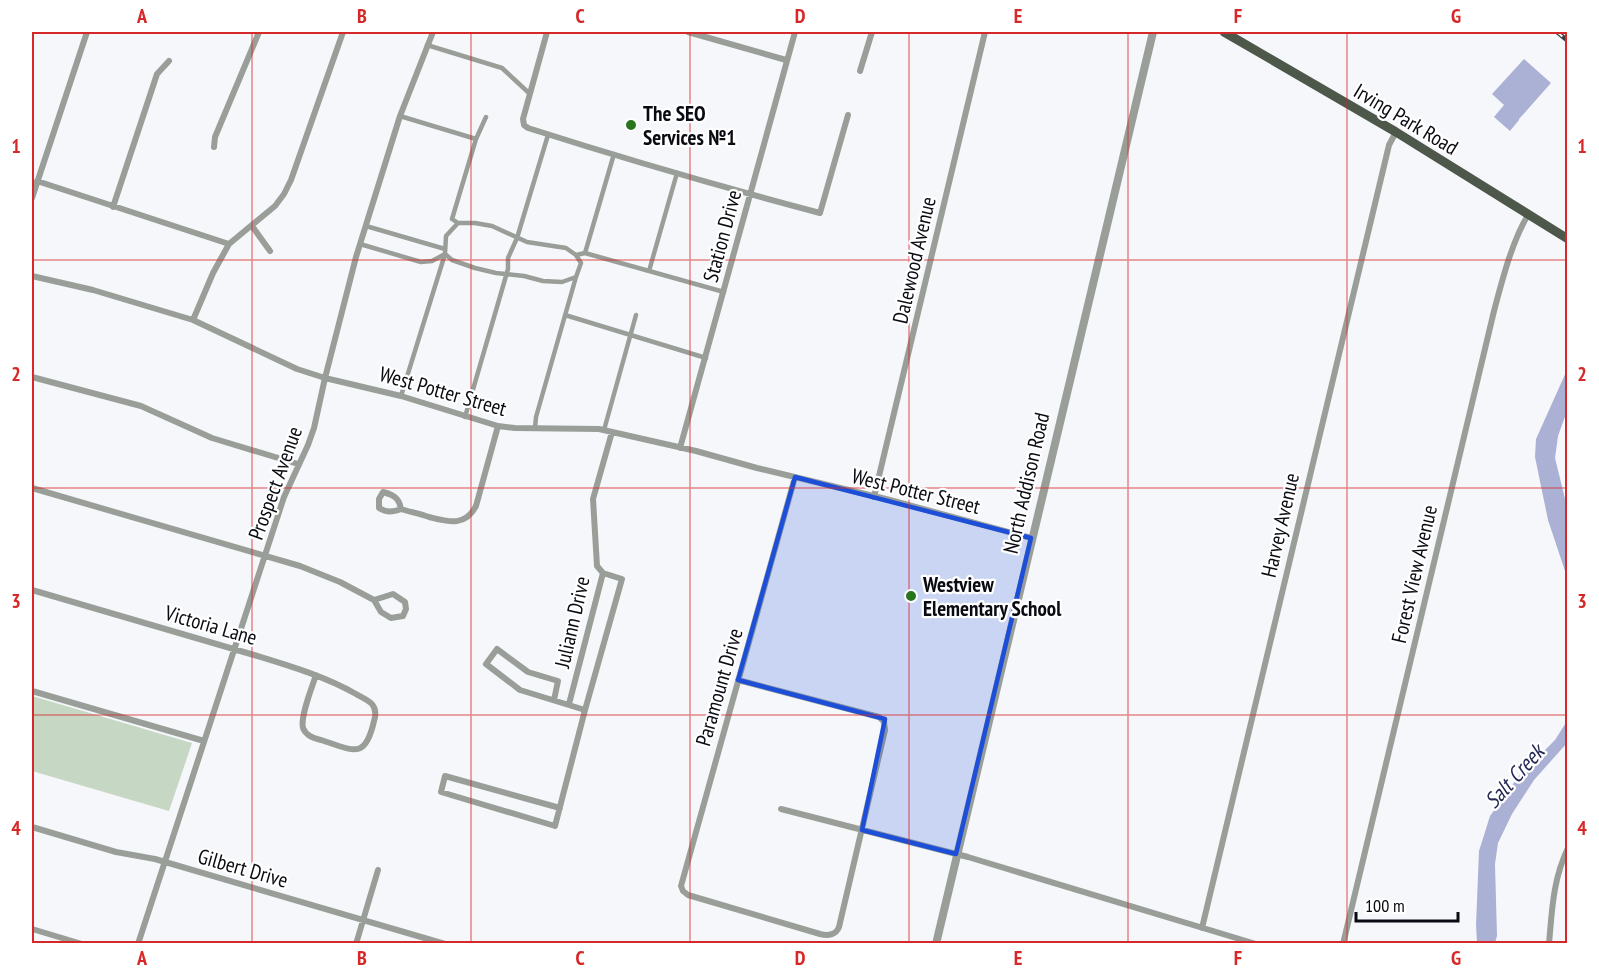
<svg xmlns="http://www.w3.org/2000/svg" width="1599" height="975" viewBox="0 0 1599 975" font-family="'PT Sans Narrow',sans-serif">
<style>
.green{fill:#c6d7c3}
.water{fill:#abb1d5}
.lines{fill:none;stroke-linecap:round;stroke-linejoin:round}
.pedestrian{stroke:#999f98;stroke-width:4.5}
.minor{stroke:#999f98;stroke-width:6}
.tertiary{stroke:#999f98;stroke-width:8}
.primary{stroke:#4d584b;stroke-width:9}
.rail-casing{stroke:#3d3e44;stroke-width:4.5}
.rail{stroke:#fff;stroke-width:2;stroke-dasharray:7;stroke-linecap:butt}
.marked{fill:#1d4ed8;fill-opacity:0.2;stroke:#1d4ed8;stroke-width:4.5;stroke-linejoin:round}
.grid{fill:none;stroke:#d62828;stroke-width:1.5;stroke-opacity:0.55}
.poi-dot{fill:#27751c;stroke:#fff;stroke-width:2}
.labels{text-anchor:middle;dominant-baseline:central;stroke-width:4.5;stroke-linejoin:round;paint-order:stroke}
.poi-label{font-size:21px;font-weight:bold;fill:#0a0b12;stroke:#fff;text-anchor:start}
.street-label{font-size:21px;fill:#0a0b12;stroke:#fff}
.water-label{font-size:22px;font-style:italic;fill:#242754;stroke:#fff}
.neatline{fill:none;stroke:#d62828;stroke-width:2}
.grid-label{font-size:20px;text-anchor:middle;font-weight:bold;fill:#d62828}
</style>
<rect width="100%" height="100%" fill="#f6f7fb"/>
<path class="green" d="M 32,696 L 192,743 L 169,811 L 32,771 Z"/>
<path class="water" d="M 1524,59 L 1551,83 L 1519,119 L 1519,120 L 1510,131 L 1494,117 L 1504,105 L 1492,94 Z
M 1567,370 L 1567,411 L 1558,436 L 1555,458 L 1567,507 L 1567,577 L 1548,520 L 1535,457 L 1536,439 Z
M 1567,721 L 1567,743 L 1534,780 L 1512,814 L 1498,843 L 1495,864 L 1497,936 L 1495,943 L 1477,943 L 1476,925 L 1479,851 L 1490,816 L 1518,777 L 1555,740 Z"/>
<g class="lines">
<path class="pedestrian" d="M 427,45 L 502,68 L 530,94
M 400,116 L 476,139
M 458,223 L 452,219 L 476,139 L 486,117
M 366,226 L 445,249
M 360,244 L 421,262 L 432,261 L 445,254
M 585,253 L 614,154
M 576,255 L 585,253 L 724,292
M 649,271 L 677,173
M 565,315 L 706,358
M 401,396 L 445,254 L 446,236 L 458,223 L 475,223 L 492,226 L 527,242 L 566,248 L 576,255 L 581,263 L 576,277 L 562,282 L 543,281 L 524,276 L 496,273 L 475,268 L 452,260 L 445,254
M 465,417 L 508,269 L 508,258 L 517,238 L 548,135
M 535,428 L 536,417 L 576,277
M 604,430 L 636,315"/>
<path class="minor" d="M 547,32 L 523,119 L 524,125 L 528,128 C 625,159 722,187 820,213 L 848,115
M 688,32 L 786,60
M 860,71 L 872,32
M 214,147 L 215,137 L 259,32
M 37,181 L 229,244
M 32,198 L 87,32
M 113,207 L 157,74 L 169,61
M 252,226 L 270,251
M 32,276 L 93,290 L 193,320 L 297,369 L 325,378 L 401,396 L 498,426 L 515,428 L 599,429 L 696,451 L 757,468 L 886,499 L 1031,538
M 193,320 L 213,273 L 229,244 L 275,206 L 284,194 L 291,180 L 343,32
M 32,377 L 141,406 L 212,438 L 298,464
M 680,448 L 795,32
M 32,488 L 300,566 L 340,582 L 374,600 L 381,612 L 391,618 L 403,616 L 406,609 L 405,602 L 393,594 L 374,600
M 874,497 L 985,32
M 401,509 C 393,512 387,513 379,508 L 379,499 L 383,492 C 394,495 399,498 401,509 C 411,512 420,514 429,517 C 449,522 465,527 476,506 L 498,426
M 32,590 C 106,612 180,633 254,655 C 290,666 324,676 356,694 C 361,697 368,700 372,704 C 376,709 376,715 374,721 C 365,761 353,750 321,740 C 314,738 306,736 303,728 C 300,717 312,687 316,675
M 738,680 L 879,717 L 884,722 L 885,730 L 839,927 C 836,935 828,936 820,934 L 688,895 L 683,891 L 681,886 L 795,477
M 32,691 L 204,741
M 554,700 L 558,681 L 528,672 L 497,649 L 486,664 L 520,690 L 585,710 L 555,826 L 441,792 L 445,776 L 560,808
M 569,704 L 603,573 L 597,566 L 593,499 L 612,432
M 585,710 L 622,579 L 603,573
M 781,809 L 968,857 L 1256,944
M 32,827 L 116,852 L 155,859 L 445,944
M 1202,928 L 1384,166 L 1389,145 L 1396,132
M 32,929 L 82,944
M 138,944 L 284,497 L 308,445 L 314,428 L 325,378 L 356,257 L 400,116 L 433,32
M 356,944 L 378,870
M 1343,944 L 1494,311 C 1502,281 1512,241 1528,215
M 1549,944 C 1552,910 1553,879 1568,848"/>
<path class="tertiary" d="M 936,944 L 1153,32"/>
<path class="primary" d="M 1224,32 L 1396,132 L 1568,239"/>
<defs>
<path id="rail" d="M 1557,32 L 1568,41"/>
</defs>
<use href="#rail" class="rail-casing"/>
<use href="#rail" class="rail"/>
</g>
<path class="marked" d="M 795,477 L 1031,538 L 956,854 L 862,830 L 885,719 L 738,680 Z"/>
<path class="grid" d="M 252,32 L 252,944M 471,32 L 471,944M 690,32 L 690,944M 909,32 L 909,944M 1128,32 L 1128,944M 1347,32 L 1347,944M 32,260 L 1568,260M 32,488 L 1568,488M 32,715 L 1568,715"/>
<g class="poi-dot">
<circle cx="631" cy="125" r="6"/>
<circle cx="911" cy="596" r="6"/>
</g>
<g class="labels">
<g class="poi-label">
<text x="643" y="113">The SEO<tspan x="643" dy="24">Services №1</tspan></text>
<text x="923" y="584">Westview<tspan x="923" dy="24">Elementary School</tspan></text>
</g>
<g class="street-label">
<text transform="translate(1406 119) rotate(31)">Irving Park Road</text>
<text transform="translate(722 236) rotate(-75)">Station Drive</text>
<text transform="translate(914 260) rotate(-77)">Dalewood Avenue</text>
<text transform="translate(443 391) rotate(16)">West Potter Street</text>
<text transform="translate(275 483) rotate(-70)">Prospect Avenue</text>
<text transform="translate(1026 483) rotate(-77)">North Addison Road</text>
<text transform="translate(916 491) rotate(14)">West Potter Street</text>
<text transform="translate(1280 525) rotate(-77)">Harvey Avenue</text>
<text transform="translate(1414 574) rotate(-77)">Forest View Avenue</text>
<text transform="translate(572 622) rotate(-77)">Juliann Drive</text>
<text transform="translate(211 625) rotate(16)">Victoria Lane</text>
<text transform="translate(719 687) rotate(-74)">Paramount Drive</text>
<text transform="translate(243 868) rotate(16)">Gilbert Drive</text>
</g>
<g class="water-label">
<text transform="translate(1514 776) rotate(-48)">Salt Creek</text>
</g>
</g>
<rect width="1599" height="975" fill="none" stroke="#ffffff" stroke-width="66"/>
<path d="M1356 912v9h102v-9" fill="none" stroke="#0a0b12" stroke-width="3"/>
<text x="1365" y="912" font-size="18" fill="#0a0b12" stroke="#ffffff" stroke-width="4.5" paint-order="stroke">100 m</text>
<rect x="33" y="33" width="1533" height="909" class="neatline"/>
<g class="grid-label">
<text x="142" y="23">A</text>
<text x="362" y="23">B</text>
<text x="580" y="23">C</text>
<text x="800" y="23">D</text>
<text x="1018" y="23">E</text>
<text x="1238" y="23">F</text>
<text x="1456" y="23">G</text>
<text x="16" y="153">1</text>
<text x="1582" y="153">1</text>
<text x="16" y="381">2</text>
<text x="1582" y="381">2</text>
<text x="16" y="608">3</text>
<text x="1582" y="608">3</text>
<text x="16" y="835">4</text>
<text x="1582" y="835">4</text>
<text x="142" y="965">A</text>
<text x="362" y="965">B</text>
<text x="580" y="965">C</text>
<text x="800" y="965">D</text>
<text x="1018" y="965">E</text>
<text x="1238" y="965">F</text>
<text x="1456" y="965">G</text>
</g>
</svg>
